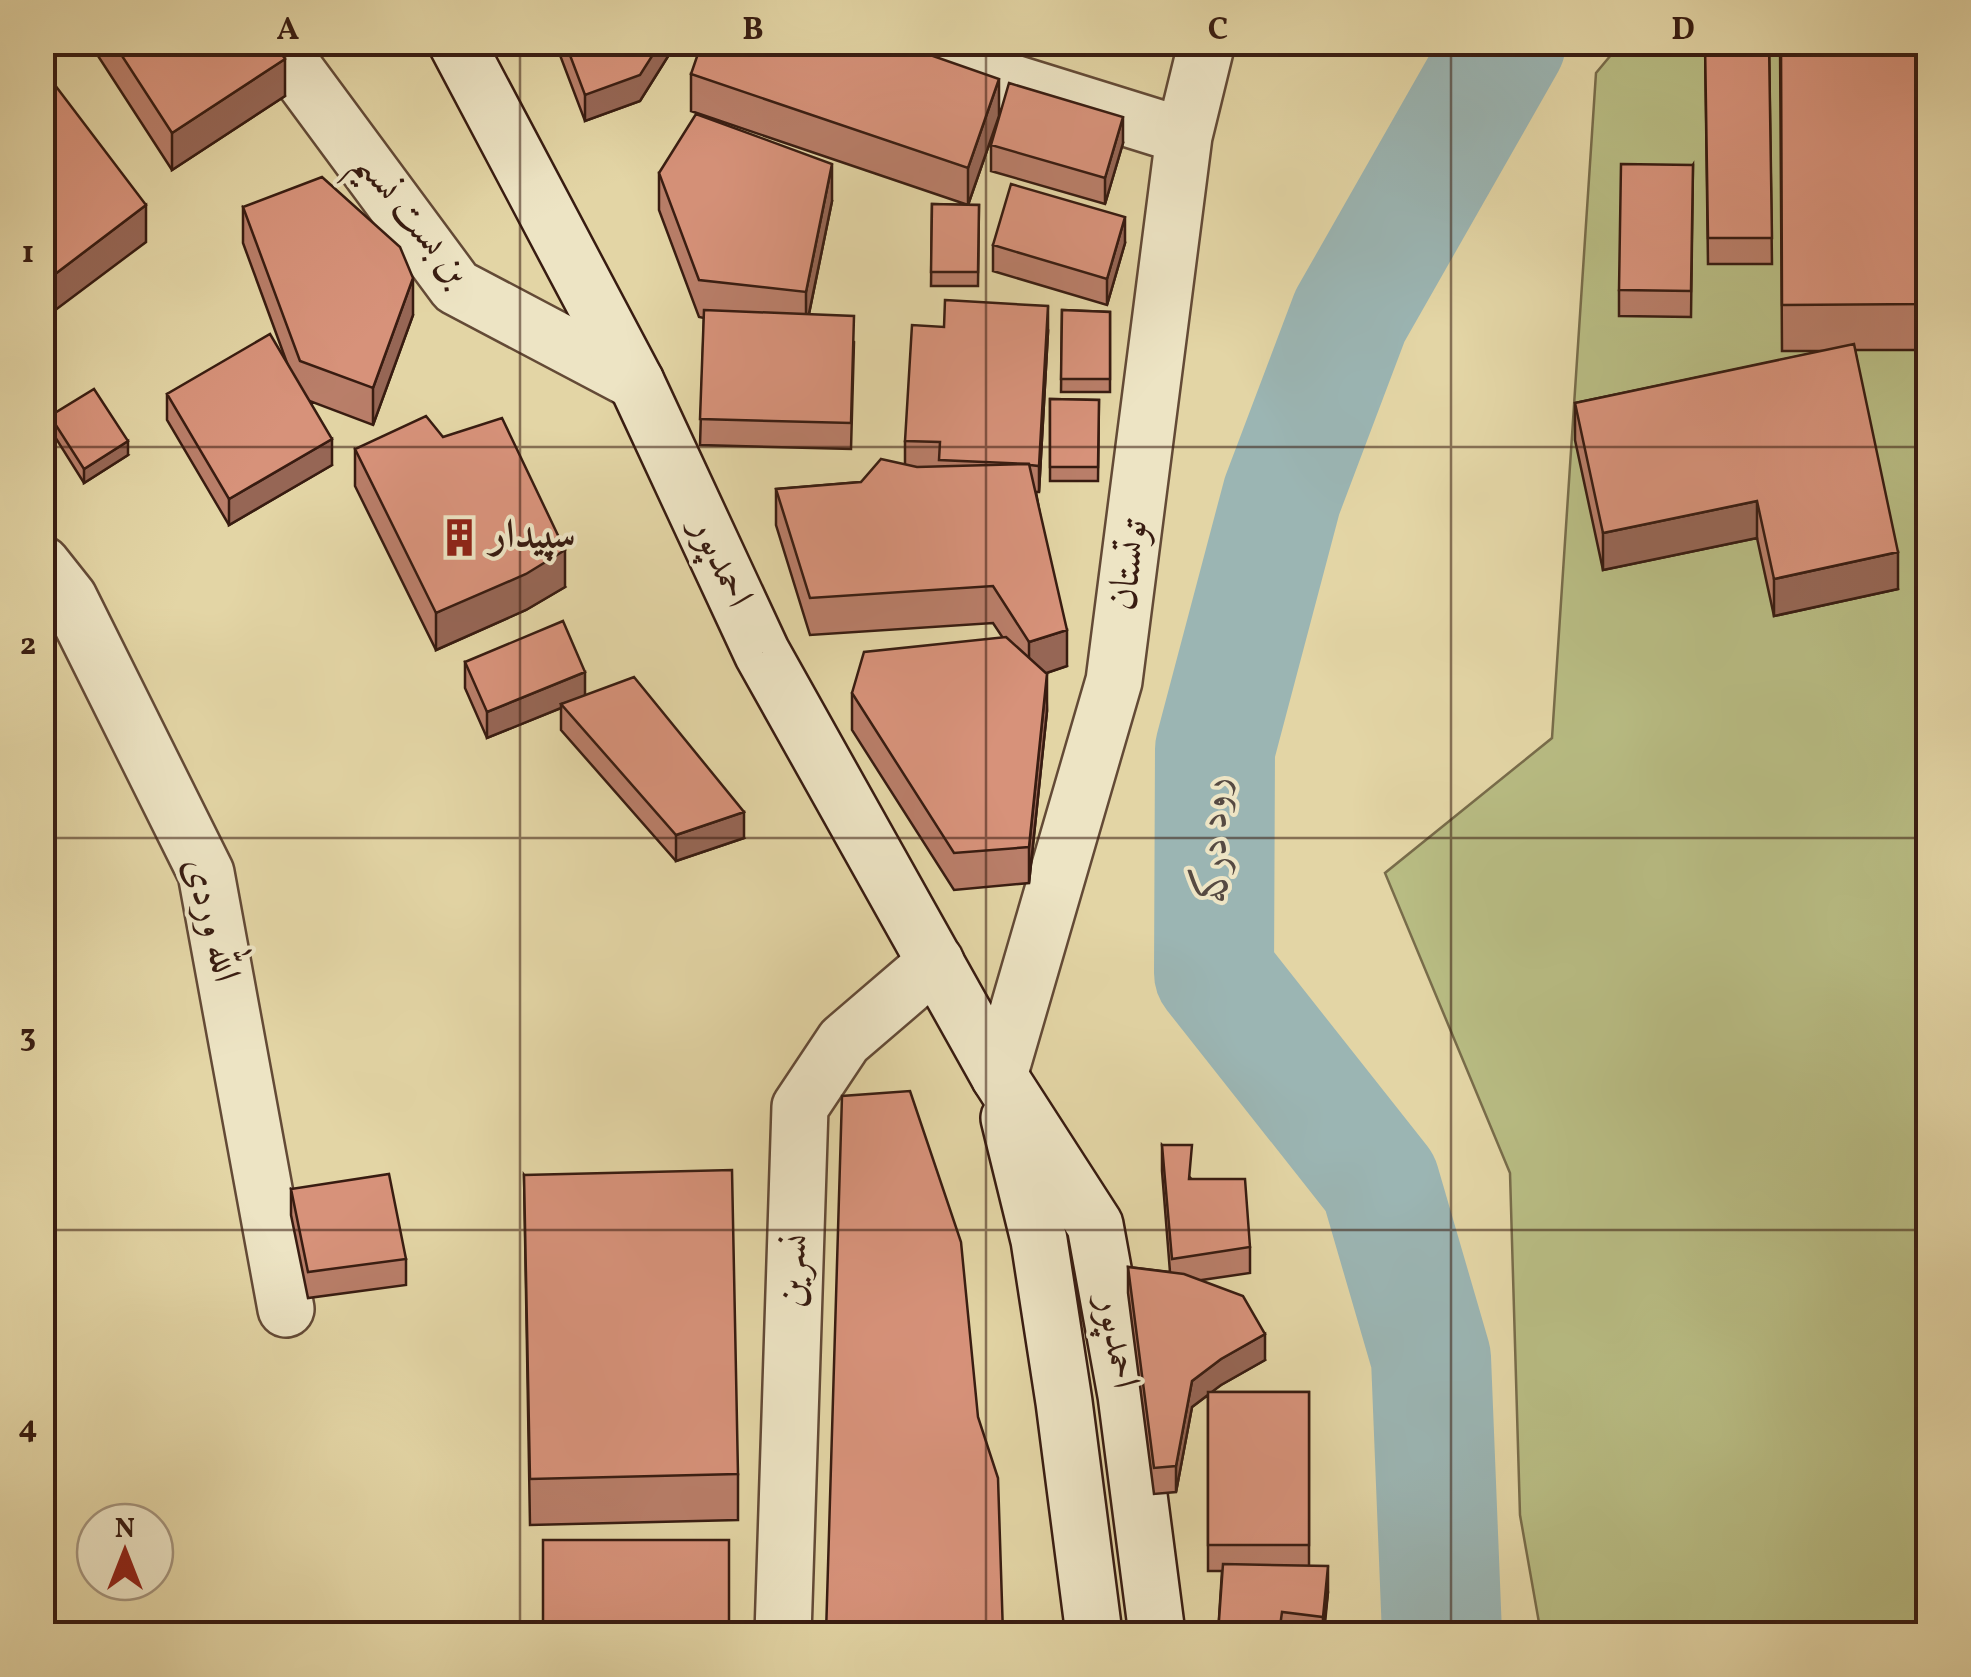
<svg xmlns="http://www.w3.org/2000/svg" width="1971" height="1677" viewBox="0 0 1971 1677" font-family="Vollkorn,Amiri,serif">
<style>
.green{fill:#b8bc83;stroke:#786c4a;stroke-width:2.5}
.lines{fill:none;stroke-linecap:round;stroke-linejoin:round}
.river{stroke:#9bb5b3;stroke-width:120}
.street-casing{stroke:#634a36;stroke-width:60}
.secondary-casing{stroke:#381c11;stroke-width:60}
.street{stroke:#ede4c4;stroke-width:55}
.secondary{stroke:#ede4c4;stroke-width:55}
.wall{fill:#b97e69;stroke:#381c11;stroke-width:2.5}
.shaded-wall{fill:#966655;stroke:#381c11;stroke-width:2.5}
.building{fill:#d7927a;stroke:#381c11;stroke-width:2.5}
.grid{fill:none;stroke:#381c11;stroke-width:2.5;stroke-opacity:0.55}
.labels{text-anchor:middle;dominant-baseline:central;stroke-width:8;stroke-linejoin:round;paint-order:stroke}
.street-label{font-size:40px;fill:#381c11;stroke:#ede4c4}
.poi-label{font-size:40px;font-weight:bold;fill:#381c11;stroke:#ede4c4;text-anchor:start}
.water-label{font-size:42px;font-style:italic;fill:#564a42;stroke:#ede4c4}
.neatline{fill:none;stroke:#381c11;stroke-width:4}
.grid-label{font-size:32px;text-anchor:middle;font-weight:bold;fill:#381c11}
</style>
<rect width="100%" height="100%" fill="#e3d5a5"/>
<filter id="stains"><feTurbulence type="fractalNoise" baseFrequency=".002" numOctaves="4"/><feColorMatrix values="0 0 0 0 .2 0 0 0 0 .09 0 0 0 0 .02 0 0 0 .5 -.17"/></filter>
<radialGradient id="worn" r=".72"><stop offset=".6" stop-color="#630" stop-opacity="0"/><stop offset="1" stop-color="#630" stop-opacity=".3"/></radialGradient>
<path class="green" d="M 1621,43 L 1928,43 L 1928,1634 L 1541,1634 L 1520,1515 L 1510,1173 L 1385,873 L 1552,738 L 1596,73 Z"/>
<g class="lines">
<path class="river" d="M 1442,1634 L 1431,1358 L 1380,1183 L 1214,973 L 1215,749 L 1282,496 L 1350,316 L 1506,42"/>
<defs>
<path id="street" d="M 275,42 L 456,287 L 636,382
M 882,42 L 1184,136
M 42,564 L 69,598 L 206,873 L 286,1309
M 999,1076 L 1114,681 L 1184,136 L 1207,42
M 783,1634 L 800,1107 L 844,1041 L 936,962"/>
<path id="secondary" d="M 456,42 L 636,382 L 762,653 L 999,1076 L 1095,1225 L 1126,1395 L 1157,1634
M 1009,1118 L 1039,1240 L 1064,1402 L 1094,1634"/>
</defs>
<use href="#street" class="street-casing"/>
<use href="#secondary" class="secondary-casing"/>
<use href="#street" class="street"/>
<use href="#secondary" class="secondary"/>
</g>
<path class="wall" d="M 89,42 L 274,42 L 285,96 L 172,170 Z
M 555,42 L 677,42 L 640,101 L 585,121 Z
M 1705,42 L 1769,42 L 1772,264 L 1708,264 Z
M 1780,42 L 1928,42 L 1928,350 L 1855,350 L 1898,589 L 1774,616 L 1757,538 L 1603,570 L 1575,440 L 1575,403 L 1824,351 L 1782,351 Z
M 691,74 L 999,116 L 968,205 L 979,205 L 978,286 L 931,286 L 932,204 L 968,205 L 691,111 Z
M 1123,143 L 1105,204 L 991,171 L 991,145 Z
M 1693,165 L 1691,317 L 1619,316 L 1619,290 Z
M 659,173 L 832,201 L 809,314 L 854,342 L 851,449 L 700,445 L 704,318 L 699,317 L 659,210 Z
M 243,207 L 413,315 L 373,425 L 310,401 L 332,465 L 229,525 L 167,420 L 167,394 L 287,363 L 243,243 Z
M 1125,243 L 1107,305 L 993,271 L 993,245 Z
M 1062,310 L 1110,312 L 1110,392 L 1061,392 Z
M 1048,332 L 1039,492 L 1036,492 L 1067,666 L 1046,673 L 1047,711 L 1029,883 L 954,890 L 852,730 L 852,693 L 1003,638 L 993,623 L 810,635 L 776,525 L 776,489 L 861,482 L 905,465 L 905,441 Z
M 1050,399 L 1099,400 L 1098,481 L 1050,481 Z
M 50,416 L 128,455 L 84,483 L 50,429 Z
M 355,449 L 565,587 L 526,610 L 436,650 L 355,486 Z
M 465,662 L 585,695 L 744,838 L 676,861 L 561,730 L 561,708 L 487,738 L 465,688 Z
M 1162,1145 L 1250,1247 L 1250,1273 L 1202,1280 L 1265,1360 L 1221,1385 L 1211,1392 L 1309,1392 L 1309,1565 L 1328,1592 L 1324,1634 L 1218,1634 L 1222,1571 L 1208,1571 L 1208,1395 L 1192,1407 L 1176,1492 L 1154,1494 L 1128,1293 L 1128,1267 L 1170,1272 L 1162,1171 Z
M 524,1175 L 738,1474 L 738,1520 L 530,1525 Z
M 291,1189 L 406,1259 L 406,1285 L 308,1298 L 291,1215 Z"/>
<path class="shaded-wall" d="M 661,42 L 677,42 L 640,101 L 585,121 L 585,95 Z
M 285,59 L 285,96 L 172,170 L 172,133 Z
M 999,79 L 999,116 L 968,205 L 968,168 Z
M 1123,117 L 1123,143 L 1105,204 L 1105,178 Z
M 832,164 L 832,201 L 806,328 L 806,292 Z
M 146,205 L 146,242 L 42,320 L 42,284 Z
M 1125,217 L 1125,243 L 1107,305 L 1107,279 Z
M 413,278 L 413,315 L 373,425 L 373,388 Z
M 1048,306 L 1048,332 L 1039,492 L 1039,466 Z
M 332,439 L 332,465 L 229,525 L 229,499 Z
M 128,441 L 128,455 L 84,483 L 84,469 Z
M 1757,501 L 1757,538 L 1603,570 L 1603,533 Z
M 565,550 L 565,587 L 526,610 L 436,650 L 436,613 Z
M 1898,552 L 1898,589 L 1774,616 L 1774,579 Z
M 1067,630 L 1067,666 L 1029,679 L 1029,642 Z
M 585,672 L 585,698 L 561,704 L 561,708 L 487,738 L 487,712 Z
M 1047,674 L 1047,711 L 1029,883 L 1029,847 Z
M 744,812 L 744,838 L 676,861 L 676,835 Z
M 1265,1334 L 1265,1360 L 1221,1385 L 1192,1407 L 1176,1492 L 1176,1466 L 1192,1381 L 1221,1359 Z
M 1328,1566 L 1328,1592 L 1323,1634 L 1323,1617 Z"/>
<path class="building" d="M 113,42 L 274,42 L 285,59 L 172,133 Z
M 565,42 L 661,42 L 640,75 L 585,95 Z
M 702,42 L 893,42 L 999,79 L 968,168 L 691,74 Z
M 1705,42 L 1769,42 L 1772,238 L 1708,238 Z
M 1781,42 L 1928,42 L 1928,304 L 1782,305 Z
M 42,68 L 146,205 L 42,284 Z
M 1009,83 L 1123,117 L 1105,178 L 991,145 Z
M 696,114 L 832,164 L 806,292 L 699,280 L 659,173 Z
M 1621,164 L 1693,165 L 1691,291 L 1619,290 Z
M 322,177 L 400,247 L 413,278 L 373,388 L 300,361 L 243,207 Z
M 1011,184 L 1125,217 L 1107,279 L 993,245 Z
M 932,204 L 979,205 L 978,272 L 931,272 Z
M 945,300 L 1048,306 L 1039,466 L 1030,465 L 1029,464 L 939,460 L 940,442 L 905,441 L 912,325 L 944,327 Z
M 704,310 L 854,316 L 851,423 L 700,419 Z
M 1062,310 L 1110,312 L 1110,379 L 1061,379 Z
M 270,334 L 332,439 L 229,499 L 167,394 Z
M 1854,344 L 1898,552 L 1774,579 L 1757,501 L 1603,533 L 1575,403 Z
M 94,389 L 128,441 L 84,469 L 50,416 Z
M 1050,399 L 1099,400 L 1098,467 L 1050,467 Z
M 426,416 L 443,437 L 502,418 L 565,550 L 526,574 L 436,613 L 355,449 Z
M 881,459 L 917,467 L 1029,464 L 1067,630 L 1029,642 L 993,586 L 810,598 L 776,489 L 861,482 Z
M 563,621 L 585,672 L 487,712 L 465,662 Z
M 1006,637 L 1047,674 L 1029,847 L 954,853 L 852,693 L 864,652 Z
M 634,677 L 744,812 L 676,835 L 561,704 Z
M 910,1091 L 961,1242 L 978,1417 L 998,1478 L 1003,1634 L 826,1634 L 842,1096 Z
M 1162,1145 L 1192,1145 L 1189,1179 L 1245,1179 L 1250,1247 L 1172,1259 Z
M 732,1170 L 738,1474 L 530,1479 L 524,1175 Z
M 389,1174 L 406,1259 L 308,1272 L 291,1189 Z
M 1128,1267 L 1184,1274 L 1243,1296 L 1265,1334 L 1221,1359 L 1192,1381 L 1176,1466 L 1154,1468 Z
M 1208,1392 L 1309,1392 L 1309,1545 L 1208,1545 Z
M 543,1540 L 729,1540 L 729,1634 L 543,1634 Z
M 1223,1564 L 1328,1566 L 1323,1617 L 1282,1612 L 1279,1634 L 1218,1634 Z"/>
<path class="grid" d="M 520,42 L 520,1634M 986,42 L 986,1634M 1451,42 L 1451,1634M 42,447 L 1928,447M 42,838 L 1928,838M 42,1230 L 1928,1230"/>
<defs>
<symbol id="building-bare" viewBox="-9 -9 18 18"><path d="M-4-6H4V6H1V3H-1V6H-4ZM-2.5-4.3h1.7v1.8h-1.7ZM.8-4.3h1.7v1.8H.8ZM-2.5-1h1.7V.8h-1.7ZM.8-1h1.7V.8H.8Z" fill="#8f2418" stroke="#ede4c4" stroke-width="2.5" paint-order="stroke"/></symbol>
</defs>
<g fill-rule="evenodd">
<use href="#building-bare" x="432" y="510" width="55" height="55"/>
</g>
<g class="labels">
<g class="street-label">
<text transform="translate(411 219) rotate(51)">بن بست نسیم</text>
<text transform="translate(720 563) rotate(65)">احمدپور</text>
<text transform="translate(1130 565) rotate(-82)">توتستان</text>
<text transform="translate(210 920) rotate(76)">الله وردی</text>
<text transform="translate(794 1271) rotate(-88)">نسرین</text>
<text transform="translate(1116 1342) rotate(80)">احمدپور</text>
</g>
<g class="poi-label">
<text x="490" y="537">سپیدار</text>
</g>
<g class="water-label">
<text transform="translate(1215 840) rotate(-90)">رود درکه</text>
</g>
</g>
<rect width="1971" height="1677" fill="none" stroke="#e3d5a5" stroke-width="110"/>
<g transform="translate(125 1552)"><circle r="48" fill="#ede4c4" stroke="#a5947c" stroke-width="2.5"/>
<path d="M0-8L18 38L0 25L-18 38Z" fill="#8f2418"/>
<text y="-15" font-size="28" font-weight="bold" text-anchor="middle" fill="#381c11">N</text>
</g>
<rect x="55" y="55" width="1861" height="1567" class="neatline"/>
<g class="grid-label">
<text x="288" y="39">A</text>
<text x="753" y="39">B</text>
<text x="1218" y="39">C</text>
<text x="1683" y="39">D</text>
<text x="28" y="262">1</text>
<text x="28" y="654">2</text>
<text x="28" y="1046">3</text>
<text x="28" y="1437">4</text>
</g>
<rect width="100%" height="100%" filter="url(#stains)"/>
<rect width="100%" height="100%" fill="url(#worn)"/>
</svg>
